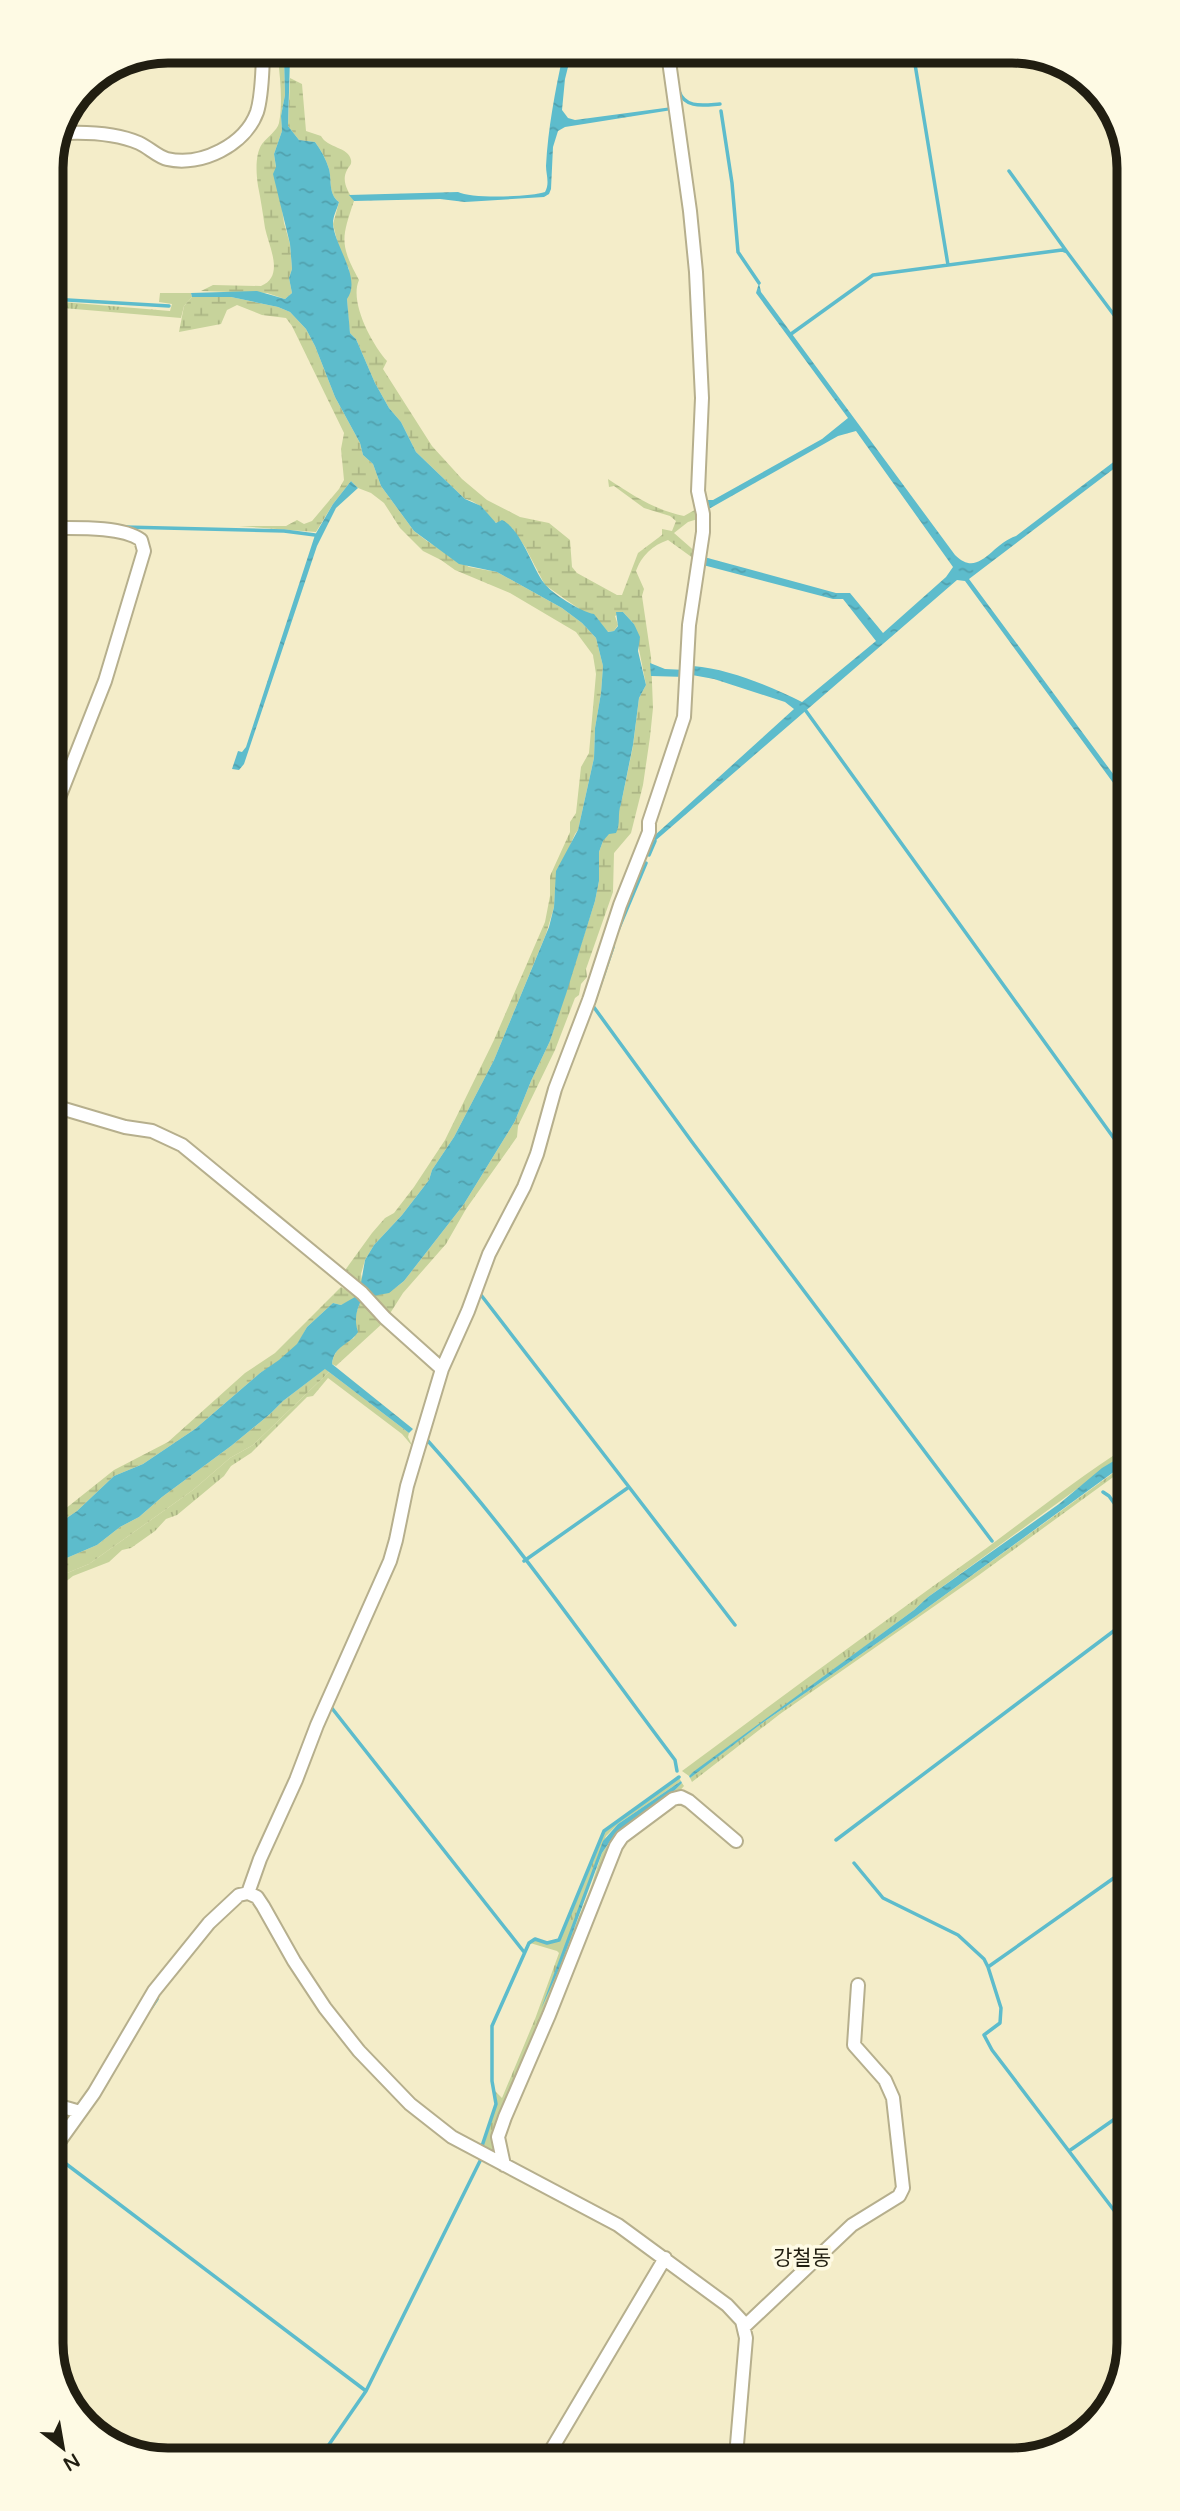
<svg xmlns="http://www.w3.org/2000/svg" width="1180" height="2511" viewBox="0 0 1180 2511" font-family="'Varela Round','Noto Sans KR',sans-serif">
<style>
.grass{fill:url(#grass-tufts)}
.wetland{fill:url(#wetland-marsh)}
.water{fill:url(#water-ripples)}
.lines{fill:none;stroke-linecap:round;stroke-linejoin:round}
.stream{stroke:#5dbccc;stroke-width:3.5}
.street-casing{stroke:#b6af8d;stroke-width:16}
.street{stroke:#fff;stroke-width:12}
.labels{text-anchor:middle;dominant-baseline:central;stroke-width:7;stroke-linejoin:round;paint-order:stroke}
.quarter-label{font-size:21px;fill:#211e11;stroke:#fefae4}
.rim{fill:none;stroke:#211e11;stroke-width:9}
</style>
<defs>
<pattern id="grass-tufts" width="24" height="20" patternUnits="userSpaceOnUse" patternTransform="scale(1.75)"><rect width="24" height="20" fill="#c7d39b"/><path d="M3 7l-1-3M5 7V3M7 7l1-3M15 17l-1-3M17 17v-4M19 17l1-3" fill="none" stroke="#abb584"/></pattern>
<pattern id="wetland-marsh" width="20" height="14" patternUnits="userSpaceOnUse" patternTransform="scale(1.75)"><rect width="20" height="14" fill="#c7d39b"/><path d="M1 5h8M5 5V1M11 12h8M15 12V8" fill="none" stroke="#abb584"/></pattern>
<pattern id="water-ripples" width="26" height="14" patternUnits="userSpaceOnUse" patternTransform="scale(1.75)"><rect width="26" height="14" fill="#5dbccc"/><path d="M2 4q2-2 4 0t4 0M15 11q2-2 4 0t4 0" fill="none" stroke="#51a1ae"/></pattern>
</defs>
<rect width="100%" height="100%" fill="#f4edc9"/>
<path class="grass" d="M 160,293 L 191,293 L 192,297 L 184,306 L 181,318 L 51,307 L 51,301 L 170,311 L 172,304 L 159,302 Z
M 329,1372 L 409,1433 L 408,1437 L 413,1447 L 402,1434 L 328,1378 L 313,1396 L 307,1397 L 251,1453 L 231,1466 L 224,1476 L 177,1515 L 166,1519 L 155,1531 L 131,1548 L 122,1550 L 109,1562 L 73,1576 L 55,1590 L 55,1578 L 89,1564 L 193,1490 L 230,1458 L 253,1445 Z
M 1127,1447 L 1127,1453 C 1061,1500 995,1549 928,1597 L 914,1610 L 689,1776 L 682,1771 C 783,1696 885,1620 988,1547 C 1034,1513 1079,1477 1127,1447 Z
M 1127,1463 L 1127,1467 L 979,1575 L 780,1714 L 692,1782 L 690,1778 L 698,1771 L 761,1724 L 916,1616 Z
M 679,1778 L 681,1781 L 618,1824 L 606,1836 L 544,2002 L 591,1887 L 602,1853 L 615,1835 L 673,1792 L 682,1783 L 684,1786 L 677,1794 L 618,1838 L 496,2156 L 482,2150 L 497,2104 L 495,2091 L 502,2098 L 535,2019 L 559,1953 L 557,1951 L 530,1943 L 535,1940 L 547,1944 L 560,1941 L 605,1832 Z"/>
<path class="wetland" d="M 278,58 L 284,58 L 285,95 L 281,116 L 282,131 L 274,154 L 284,223 L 290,244 L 292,269 L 289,278 L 292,293 L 285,299 L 267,293 L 201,291 L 213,285 L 261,286 C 285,276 269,247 265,228 C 263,215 261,200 258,186 C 256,173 255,154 262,144 C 267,137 277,131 279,123 C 283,102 280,78 278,58 Z
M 290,78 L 302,84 L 306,131 L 321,136 C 327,148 349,147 351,160 C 352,165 349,166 347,170 C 341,181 348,192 354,201 C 341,239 340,245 359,280 C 349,302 372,344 387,361 L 383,369 L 432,446 L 462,479 L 487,500 L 520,517 L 549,523 L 570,540 L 572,567 L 577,573 L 617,595 L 622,595 L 638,553 L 662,535 L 662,529 L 672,531 L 676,521 L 670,516 L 644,508 L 614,486 L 609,487 L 608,479 C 632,495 655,510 684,516 L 700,507 L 701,518 L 688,522 L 674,533 L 698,554 L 697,561 L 668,540 C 653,545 641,556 636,571 L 644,589 L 642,596 L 651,657 L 653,708 L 650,737 L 643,785 L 631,833 L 614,853 L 613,892 L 586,969 L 587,977 L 581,984 L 579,995 L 575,998 L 555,1050 L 518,1126 L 517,1137 L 466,1209 L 446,1244 L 403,1293 L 389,1315 L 368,1295 C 381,1297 395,1289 404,1281 L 464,1204 L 515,1121 L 531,1081 L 550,1041 L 595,901 L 599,881 L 599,852 L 603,841 L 618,818 L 617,812 L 621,804 L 633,746 L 639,698 L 646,685 L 634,624 L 623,612 L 615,616 L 618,625 L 614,631 L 607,632 L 594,615 L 585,613 L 545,585 L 525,547 L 512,528 L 492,521 C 487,511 476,501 465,499 L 416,452 L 401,422 L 389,408 L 375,383 L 356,339 L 350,333 L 349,326 L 347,299 L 349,269 L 339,249 L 333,224 L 339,202 C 328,194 332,181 329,169 C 326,159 321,150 315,142 L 299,140 L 288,126 Z
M 192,297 L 231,297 L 278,307 L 290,312 L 306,329 L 315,346 L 335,397 L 360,443 L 363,455 L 373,464 L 381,486 L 414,531 L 427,541 L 469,567 L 497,572 L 562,608 L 582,623 L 596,638 L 603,666 L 601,693 L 595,728 L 594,758 L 578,830 L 575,834 L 567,853 L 555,891 L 554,907 L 546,934 L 494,1060 L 454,1137 L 432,1170 L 429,1180 L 402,1215 L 374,1245 L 365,1260 L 361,1274 L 364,1290 L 343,1273 L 372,1233 L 385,1218 L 394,1213 L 414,1187 L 445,1140 L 494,1040 L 545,922 L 550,896 L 550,876 L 570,832 L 570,822 L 576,813 L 581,767 L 589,753 L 596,674 L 593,655 L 576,632 L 510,593 L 455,570 L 441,560 L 423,551 L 400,528 L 384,503 L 371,493 L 358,488 L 351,481 L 333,504 L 316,532 L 239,526 L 286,526 L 297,520 L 304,524 L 312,521 L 339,489 L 344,480 L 341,449 L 344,433 L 292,326 L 286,318 L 262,315 L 237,305 L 227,310 L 221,324 L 179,332 L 184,306 Z
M 341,1287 L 359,1297 L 341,1305 L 333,1303 L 307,1327 L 298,1344 L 279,1361 L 260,1373 L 195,1429 L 143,1464 L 114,1476 L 77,1511 L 55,1526 L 55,1517 L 114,1470 L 168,1442 L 245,1373 L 275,1353 Z
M 362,1299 L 384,1322 L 336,1366 L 332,1364 C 333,1351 343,1343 354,1338 L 357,1329 C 352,1320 358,1307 362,1299 Z
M 326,1368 L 329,1372 L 253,1445 L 230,1458 L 193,1490 L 89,1564 L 55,1578 L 55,1563 L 97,1545 L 120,1527 L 139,1517 L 162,1497 L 231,1446 L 270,1414 L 283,1401 Z"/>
<path class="water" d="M 563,55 L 571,55 L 565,79 L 562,110 L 568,118 L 575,120 L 672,107 L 672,110 L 565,127 L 558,131 L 553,147 L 551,189 L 549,194 L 544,197 L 465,202 L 440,199 L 354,201 L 349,195 L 458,192 C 471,199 530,197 545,192 C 550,183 546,175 546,166 C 548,129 555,91 563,55 Z
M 284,58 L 290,58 L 288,126 L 299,140 L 315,142 C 321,150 326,159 329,169 C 332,180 328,194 339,202 C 337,210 333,215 333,224 C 335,247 362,279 347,299 L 350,333 L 356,339 L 375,383 L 389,408 L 401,422 L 416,452 L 465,499 L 481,506 L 496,523 L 502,520 C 521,529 532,567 544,583 C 551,593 581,612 594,614 L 608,632 L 614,631 L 618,626 L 616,612 L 623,612 L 634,624 L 640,637 L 638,651 L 646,685 L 639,698 L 633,745 L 621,804 C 617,814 621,824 616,833 L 609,834 L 603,841 L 599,852 L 599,881 L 595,901 L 566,994 L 550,1041 L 531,1081 L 515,1121 L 464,1204 L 404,1281 L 389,1293 L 373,1296 L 368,1295 L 361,1283 L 365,1260 L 374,1245 L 402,1215 L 429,1180 L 432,1170 L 454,1137 L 494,1060 L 549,927 L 554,907 L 556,871 L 578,830 L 594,758 L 595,728 L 601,693 L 603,666 L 596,638 L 582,623 L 562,608 L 497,572 L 459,564 L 414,531 L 381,486 L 373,464 L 363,455 L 360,443 L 335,397 L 315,346 L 306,329 L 290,312 L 278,307 L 231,297 L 192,297 L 191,293 L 257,291 L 285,299 L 292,293 L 289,278 L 292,269 L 290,244 L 273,174 L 276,167 L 274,154 L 282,131 L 281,116 L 285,95 Z
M 759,283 L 761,292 L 955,555 C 979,579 991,544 1016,536 L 1124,454 L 1124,461 L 969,579 L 1125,790 L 1125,799 L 965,581 L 957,580 L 655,841 L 654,836 L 794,709 L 785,702 L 714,679 L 692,675 L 693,666 C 730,669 769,686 802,702 L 876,641 L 843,599 L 833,599 L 703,565 L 704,557 L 836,593 L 850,593 L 883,633 L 946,577 L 953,567 L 856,431 L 838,436 L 707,510 L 704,500 L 713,500 L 822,439 L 848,418 L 756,293 Z
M 351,481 L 358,488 L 336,508 L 317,546 L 244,764 L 239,770 L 232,769 L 238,751 L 242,752 L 246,747 L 315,535 L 333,504 Z
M 650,663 L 665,669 L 686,670 L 686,677 L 651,676 Z
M 355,1297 L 362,1299 C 356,1310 354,1320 358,1332 C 350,1345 334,1345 332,1364 L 413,1429 L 409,1433 L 325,1369 L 283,1401 L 270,1414 L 231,1446 L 162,1497 L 139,1517 L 120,1527 L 97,1545 L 55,1563 L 55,1526 L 77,1511 L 114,1476 L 143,1464 L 195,1429 L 260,1373 L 279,1360 L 297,1344 L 307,1327 L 333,1303 L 341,1305 Z
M 1127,1453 L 1126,1463 L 916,1616 L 761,1724 L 690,1778 L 689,1776 L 693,1772 L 914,1610 L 928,1597 L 1059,1504 L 1102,1468 Z
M 681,1781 L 682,1783 L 673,1792 L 615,1834 L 602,1853 L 560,1967 L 541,2009 L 603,1841 L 618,1824 Z"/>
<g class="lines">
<path class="stream" d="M 1006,51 L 1007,53
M 913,52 L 948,265
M 679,91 C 685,109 704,105 720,104
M 721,111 L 732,183 L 738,252 L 759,283
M 1009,171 L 1067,252
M 51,299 L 169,306
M 791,334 L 873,275 L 1062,250 L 1067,252 L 1123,327
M 124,527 L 284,531 L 315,535
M 806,711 L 1126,1155
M 1116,778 L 1125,772
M 649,855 L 655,841
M 618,930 L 646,863
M 613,947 L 593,1006 L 692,1142 L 992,1541
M 481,1295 L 629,1487
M 428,1441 C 518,1541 594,1653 675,1760 L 677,1771
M 1103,1492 L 1109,1496 L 1127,1521
M 524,1561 L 629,1487 L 735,1625
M 331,1707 L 524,1952
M 836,1840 L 1127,1621
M 854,1863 L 883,1898 L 958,1935 L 984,1959 L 988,1967 L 1001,2008 L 1000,2023 L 984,2035 L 992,2050 L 1129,2230
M 988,1967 L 1128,1868
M 151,2008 L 157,1999
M 104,2087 L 118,2063
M 481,2149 L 496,2104 L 492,2081 L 492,2026 L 529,1943 L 535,1939 L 547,1943 L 559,1940 L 604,1831 L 679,1777
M 1069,2151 L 1129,2109
M 57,2156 L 68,2139
M 57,2157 L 366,2391
M 319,2459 L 366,2391 L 481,2159"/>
<defs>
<path id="street" d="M 64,133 C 88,132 116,133 139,143 C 148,147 158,157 167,159 C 201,167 245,145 257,112 C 262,96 262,75 263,58
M 52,528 C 76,528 122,526 141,540 L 144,551 L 105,681 L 53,813
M 54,1106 L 125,1127 L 152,1131 L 182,1145 L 362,1293 L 385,1318 L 442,1369
M 248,1893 L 260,1859 L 296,1780 L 317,1725 L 390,1561 L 396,1540 L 407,1486 L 442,1369 L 468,1311 L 489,1254 L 524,1187 L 537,1154 L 555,1089 L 589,1000 L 620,905 L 649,832 L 649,822 L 684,717 L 689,625 L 703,532 L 703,514 L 698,491 L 702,398 L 696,272 L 690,211 L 668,54
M 56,2105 L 80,2112
M 56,2146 L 94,2093 L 154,1991 L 209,1923 L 239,1895 L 248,1893 L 257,1897 L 263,1906 L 294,1961 L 325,2008 L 359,2051 L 410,2104 L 452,2137 L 618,2225 L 727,2305 L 742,2321 L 746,2338 L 736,2456
M 504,2165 L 498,2137 L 505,2117 L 549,2015 L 616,1846 L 622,1837 L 673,1799 L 681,1797 L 689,1801 L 736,1841
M 744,2327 L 852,2225 L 899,2196 L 903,2188 L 893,2098 L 885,2080 L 854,2045 L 858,1985
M 547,2457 L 665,2258"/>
</defs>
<use href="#street" class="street-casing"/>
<use href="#street" class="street"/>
</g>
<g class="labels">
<g class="quarter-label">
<text x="802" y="2258">강철동</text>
</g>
</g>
<path d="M0 0H1180V2511H0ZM168 63H1012A105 105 0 0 1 1117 168V2343A105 105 0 0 1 1012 2448H168A105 105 0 0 1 63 2343V168A105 105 0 0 1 168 63Z" fill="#fefae4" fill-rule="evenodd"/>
<path class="rim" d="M168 63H1012A105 105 0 0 1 1117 168V2343A105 105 0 0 1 1012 2448H168A105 105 0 0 1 63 2343V168A105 105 0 0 1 168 63Z"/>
<g transform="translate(63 2448) rotate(149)" stroke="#fefae4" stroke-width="5" paint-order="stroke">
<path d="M0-5L12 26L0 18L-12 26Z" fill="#211e11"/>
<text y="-10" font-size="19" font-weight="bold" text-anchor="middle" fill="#211e11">N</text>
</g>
</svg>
